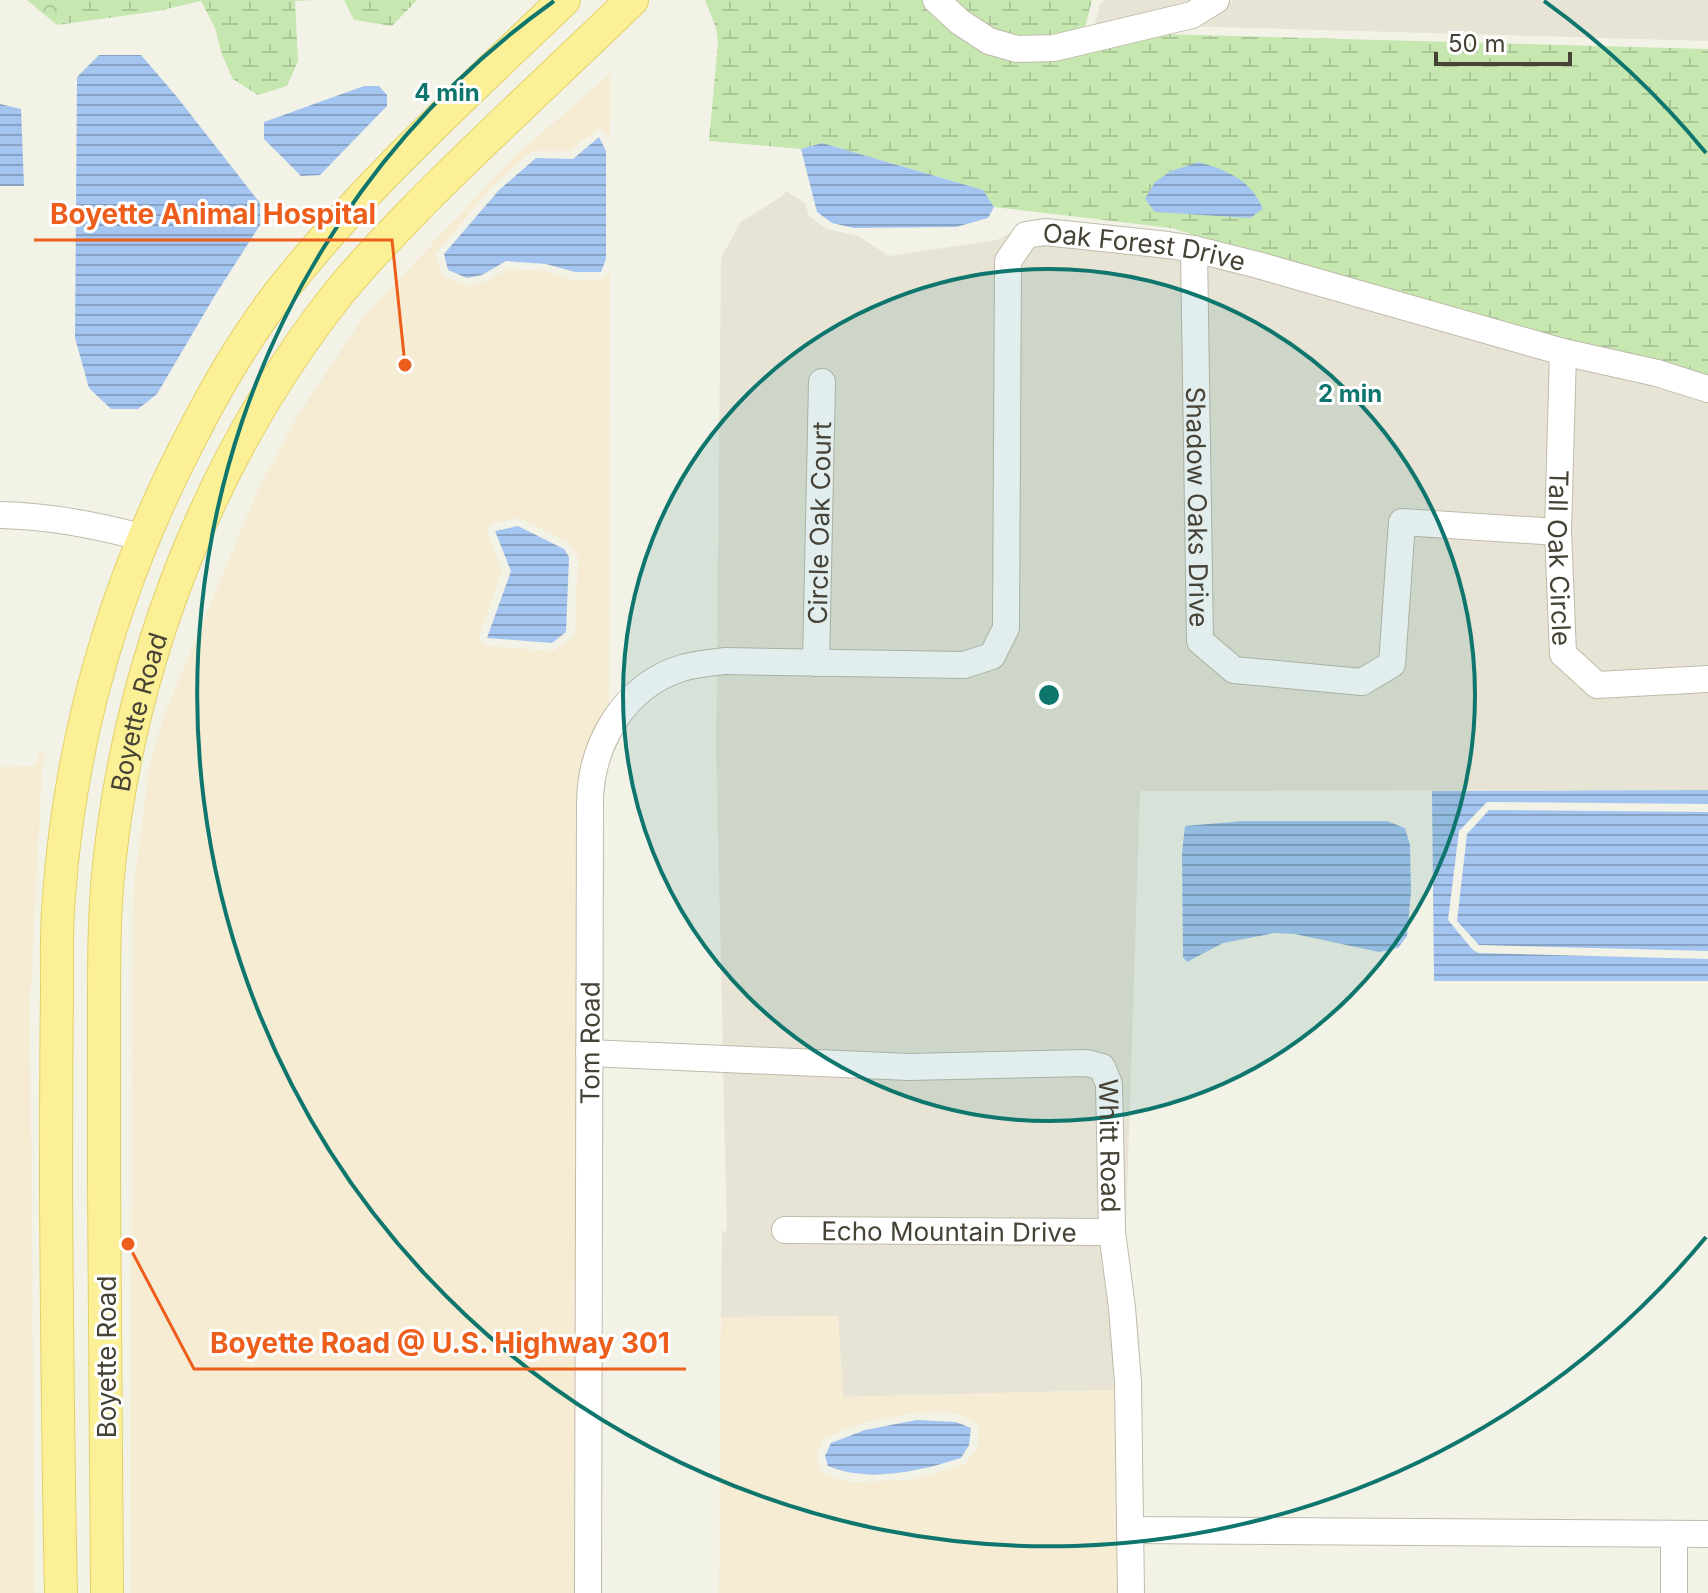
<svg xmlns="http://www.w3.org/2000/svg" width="1708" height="1593" viewBox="0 0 1708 1593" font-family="Inter,sans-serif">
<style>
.residential{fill:#e7e4d5}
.commercial{fill:#f5ecd3;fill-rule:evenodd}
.forest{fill:url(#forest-crowns)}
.wetland{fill:url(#wetland-marsh)}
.water{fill:url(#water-rules)}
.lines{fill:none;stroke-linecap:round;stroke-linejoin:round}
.minor-casing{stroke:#bfbbaa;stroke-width:28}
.major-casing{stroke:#e2d167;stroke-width:34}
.minor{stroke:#fff;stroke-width:26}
.major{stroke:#fcf097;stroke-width:32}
.ring{fill:none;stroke:#0f766e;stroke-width:4}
.labels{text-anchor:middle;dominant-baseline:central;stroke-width:6;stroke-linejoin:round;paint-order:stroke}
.street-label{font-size:26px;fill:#464336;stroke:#fff}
.centre{fill:#0f766e;stroke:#fff;stroke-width:4}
.ring-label{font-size:24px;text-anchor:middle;font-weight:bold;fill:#0f766e;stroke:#fff;stroke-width:6;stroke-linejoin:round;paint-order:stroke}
.leader{fill:none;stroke:#ed5e1c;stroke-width:3}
.callout-dot{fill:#ed5e1c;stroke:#fff;stroke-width:3}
.callout-label{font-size:28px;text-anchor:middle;font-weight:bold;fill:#ed5e1c;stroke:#fff;stroke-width:6;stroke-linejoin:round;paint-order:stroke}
</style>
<defs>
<pattern id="forest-crowns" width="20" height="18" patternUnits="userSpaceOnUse" patternTransform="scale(2)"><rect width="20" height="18" fill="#c6e7b0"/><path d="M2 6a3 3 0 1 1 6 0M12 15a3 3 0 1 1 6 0" fill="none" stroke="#abc798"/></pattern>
<pattern id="wetland-marsh" width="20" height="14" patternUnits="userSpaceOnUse" patternTransform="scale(2)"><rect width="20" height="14" fill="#c6e7b0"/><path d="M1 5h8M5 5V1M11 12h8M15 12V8" fill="none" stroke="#abc798"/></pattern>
<pattern id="water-rules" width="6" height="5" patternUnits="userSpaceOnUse" patternTransform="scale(2)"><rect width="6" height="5" fill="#a4c5ef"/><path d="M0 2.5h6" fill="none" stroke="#87a2c2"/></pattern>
</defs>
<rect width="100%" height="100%" fill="#f3f2e7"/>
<path class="residential" d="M 1105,0 L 1198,0 L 1109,25 L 1095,24 L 1100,4 Z
M 1234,0 L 1708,0 L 1708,41 L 1181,26 L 1195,23 Z
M 786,191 L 805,203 L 809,216 L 827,229 L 858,236 L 889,256 L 997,240 L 1028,224 L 1018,230 L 996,626 L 984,649 L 962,656 L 827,654 L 832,373 L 812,372 L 806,653 L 717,653 L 721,258 L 741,222 L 782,196 Z
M 1033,244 L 1183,257 L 1189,641 L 1227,676 L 1398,671 L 1412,532 L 1548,540 L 1553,654 L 1589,691 L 1708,688 L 1708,790 L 1140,791 L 1125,1257 L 1113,1067 L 1116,1063 L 1110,1060 L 909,1058 L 723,1051 L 716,744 L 717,671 L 996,665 L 1018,264 Z
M 1204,261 L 1553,358 L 1548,522 L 1403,513 L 1382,659 L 1359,673 L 1238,661 L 1210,637 Z
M 1573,364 L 1708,399 L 1708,670 L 1601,675 L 1573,650 L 1568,532 Z
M 723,1069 L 1091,1073 L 1099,1085 L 1102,1223 L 775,1220 L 774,1238 L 1103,1241 L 1118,1390 L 843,1397 L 838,1316 L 721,1317 L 722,1233 L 727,1230 Z"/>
<path class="commercial" d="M 611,73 L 610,141 L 605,132 L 598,129 L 569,151 L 532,151 L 492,186 L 436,254 L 442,276 L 467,286 L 486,281 L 508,269 L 545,271 L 575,280 L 603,279 L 610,272 L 609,710 L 603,719 L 578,1593 L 131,1593 L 130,1464 L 133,892 L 149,767 L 164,715 L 259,487 L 298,415 L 364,316 L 515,156 ZM 520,518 L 568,542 L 578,557 L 575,632 L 572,638 L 553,651 L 486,646 L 478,640 L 502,571 L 487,531 L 489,526 L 493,523 Z
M 40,752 L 45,752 L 42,773 L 30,1006 L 35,1593 L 0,1593 L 0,767 L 34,766 Z
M 838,1316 L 843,1397 L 1118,1390 L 1121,1593 L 719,1593 L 721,1317 ZM 945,1412 L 960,1415 L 979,1425 L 977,1449 L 964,1465 L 910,1480 L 853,1482 L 839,1479 L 822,1472 L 820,1468 L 816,1456 L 825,1438 L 862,1423 L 915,1413 Z"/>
<path class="forest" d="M 27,0 L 84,0 L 57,25 Z"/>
<path class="wetland" d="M 84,0 L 315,0 L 295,1 L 298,61 L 287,86 L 258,95 L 233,79 L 222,55 L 215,28 L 201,1 L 158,11 L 57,25 Z
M 344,0 L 417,0 L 392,26 L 354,20 Z
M 705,0 L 1092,0 L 1084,32 L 1708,49 L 1708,389 L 1171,228 L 994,207 L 983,190 L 822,143 L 801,149 L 709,141 L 718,43 L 716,28 Z"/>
<path class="water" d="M 99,55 L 141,55 L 177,97 L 260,203 L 260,225 L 214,297 L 157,394 L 138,409 L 111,409 L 89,388 L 75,338 L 77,77 Z
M 364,86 L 379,86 L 387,95 L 387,106 L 320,175 L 301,176 L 264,139 L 264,122 Z
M 0,104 L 21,109 L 24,186 L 0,186 Z
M 599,137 L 606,151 L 606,259 L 601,272 L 575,272 L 546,264 L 506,261 L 482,275 L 467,278 L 448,270 L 444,254 L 499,190 L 536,158 L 573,159 Z
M 822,143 L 983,190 L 994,207 L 988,218 L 956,227 L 854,228 L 832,223 L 817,212 L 801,149 Z
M 1199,162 C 1228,171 1250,179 1263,209 L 1250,218 L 1155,212 L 1145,199 L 1155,182 L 1171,171 Z
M 518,526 L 564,549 L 569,557 L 566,632 L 552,643 L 487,638 L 511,571 L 495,531 Z
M 1708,790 L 1708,804 L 1487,802 L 1459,831 L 1448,920 L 1473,950 L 1479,953 L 1708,959 L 1708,981 L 1434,981 L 1432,791 Z
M 1489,810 L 1708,812 L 1708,951 L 1479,945 L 1457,921 L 1467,834 Z
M 1243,821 L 1387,821 L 1405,828 L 1410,845 L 1411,891 L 1407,936 L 1398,948 L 1379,952 L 1295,934 L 1274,933 L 1223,943 L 1187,962 L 1183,957 L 1182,853 L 1185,826 Z
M 917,1420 L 956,1422 L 971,1428 L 969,1445 L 961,1458 C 921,1471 868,1483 828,1466 L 825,1456 L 831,1443 L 865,1430 Z"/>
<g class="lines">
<defs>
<g id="minor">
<path d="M 936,0 L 960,22 L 989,41 L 1017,49 L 1054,48 L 1192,15 L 1216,0"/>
<path id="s1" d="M 1194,249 L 1200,641 L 1234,670 L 1362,682 L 1392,664 L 1402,522 L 1558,532"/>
<path id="s2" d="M 1563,352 L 1558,532 L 1563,654 L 1597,685 L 1708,679"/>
<path d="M 0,515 C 49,516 97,525 144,538"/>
<path id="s3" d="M 816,663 L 822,382"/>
<path id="s4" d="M 589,1053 L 909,1067 L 1087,1063 L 1102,1067 L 1109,1084 L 1112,1232 L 1122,1308 L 1128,1382 L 1131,1593"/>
<path id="s5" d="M 785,1230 L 1112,1232"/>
<path d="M 1130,1530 L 1708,1534"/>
<path d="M 1674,1534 L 1674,1593"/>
<path id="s6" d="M 588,1593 L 590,802 C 591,744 624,686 682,668 C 695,664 710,663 724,661 L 964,665 L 992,656 L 1006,628 L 1008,261 L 1026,235 L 1045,232 L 1168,245 L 1194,249 L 1258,265 L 1563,352 L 1657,373 L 1708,389"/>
</g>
<g id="major">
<path d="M 61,1593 C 58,1461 57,1328 56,1196 C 56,1128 56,1061 57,993 C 57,961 56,928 59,896 C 71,733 117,577 193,433 C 218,384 247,335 281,291 C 365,185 467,93 564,0"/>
<path id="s7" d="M 107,1593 C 106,1457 105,1321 104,1184 C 104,1125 104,1066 104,1007 C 104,960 104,912 109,865 C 131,659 209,458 337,295 C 365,260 396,229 427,197 C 494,130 564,66 632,0"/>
</g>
</defs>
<use href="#minor" class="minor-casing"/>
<use href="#major" class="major-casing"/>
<use href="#minor" class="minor"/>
<use href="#major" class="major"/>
</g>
<circle cx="1049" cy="695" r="426" fill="#0f766e" fill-opacity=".12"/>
<g class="ring">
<circle cx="1049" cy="695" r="426"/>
<path d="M1706 1237A852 852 0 1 1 554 1M1544 1A852 852 0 0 1 1706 153"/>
</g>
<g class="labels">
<g class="street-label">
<text stroke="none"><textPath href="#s6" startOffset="1826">Oak Forest Drive</textPath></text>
<text stroke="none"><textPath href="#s1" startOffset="258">Shadow Oaks Drive</textPath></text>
<text stroke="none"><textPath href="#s3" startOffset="140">Circle Oak Court</textPath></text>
<text stroke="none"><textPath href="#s2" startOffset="206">Tall Oak Circle</textPath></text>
<text stroke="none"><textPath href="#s7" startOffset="884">Boyette Road</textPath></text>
<text stroke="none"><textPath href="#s6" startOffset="550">Tom Road</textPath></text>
<text stroke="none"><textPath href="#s4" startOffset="594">Whitt Road</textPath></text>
<text stroke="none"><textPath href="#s5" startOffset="164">Echo Mountain Drive</textPath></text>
<text transform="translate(106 1357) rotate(-90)">Boyette Road</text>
</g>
</g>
<circle cx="1049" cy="695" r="12" class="centre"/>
<g class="ring-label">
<text x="447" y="101">4 min</text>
<text x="1350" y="402">2 min</text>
</g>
<path class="leader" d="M405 365L392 240H34M128 1244L194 1369H686"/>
<g class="callout-dot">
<circle cx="405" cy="365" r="8"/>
<circle cx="128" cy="1244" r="8"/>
</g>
<g class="callout-label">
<text x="213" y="224">Boyette Animal Hospital</text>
<text x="440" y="1353">Boyette Road @ U.S. Highway 301</text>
</g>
<path d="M1436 52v12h134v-12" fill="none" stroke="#464336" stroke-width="4"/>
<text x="1448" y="52" font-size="24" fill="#464336" stroke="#ffffff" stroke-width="6" paint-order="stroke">50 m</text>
</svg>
